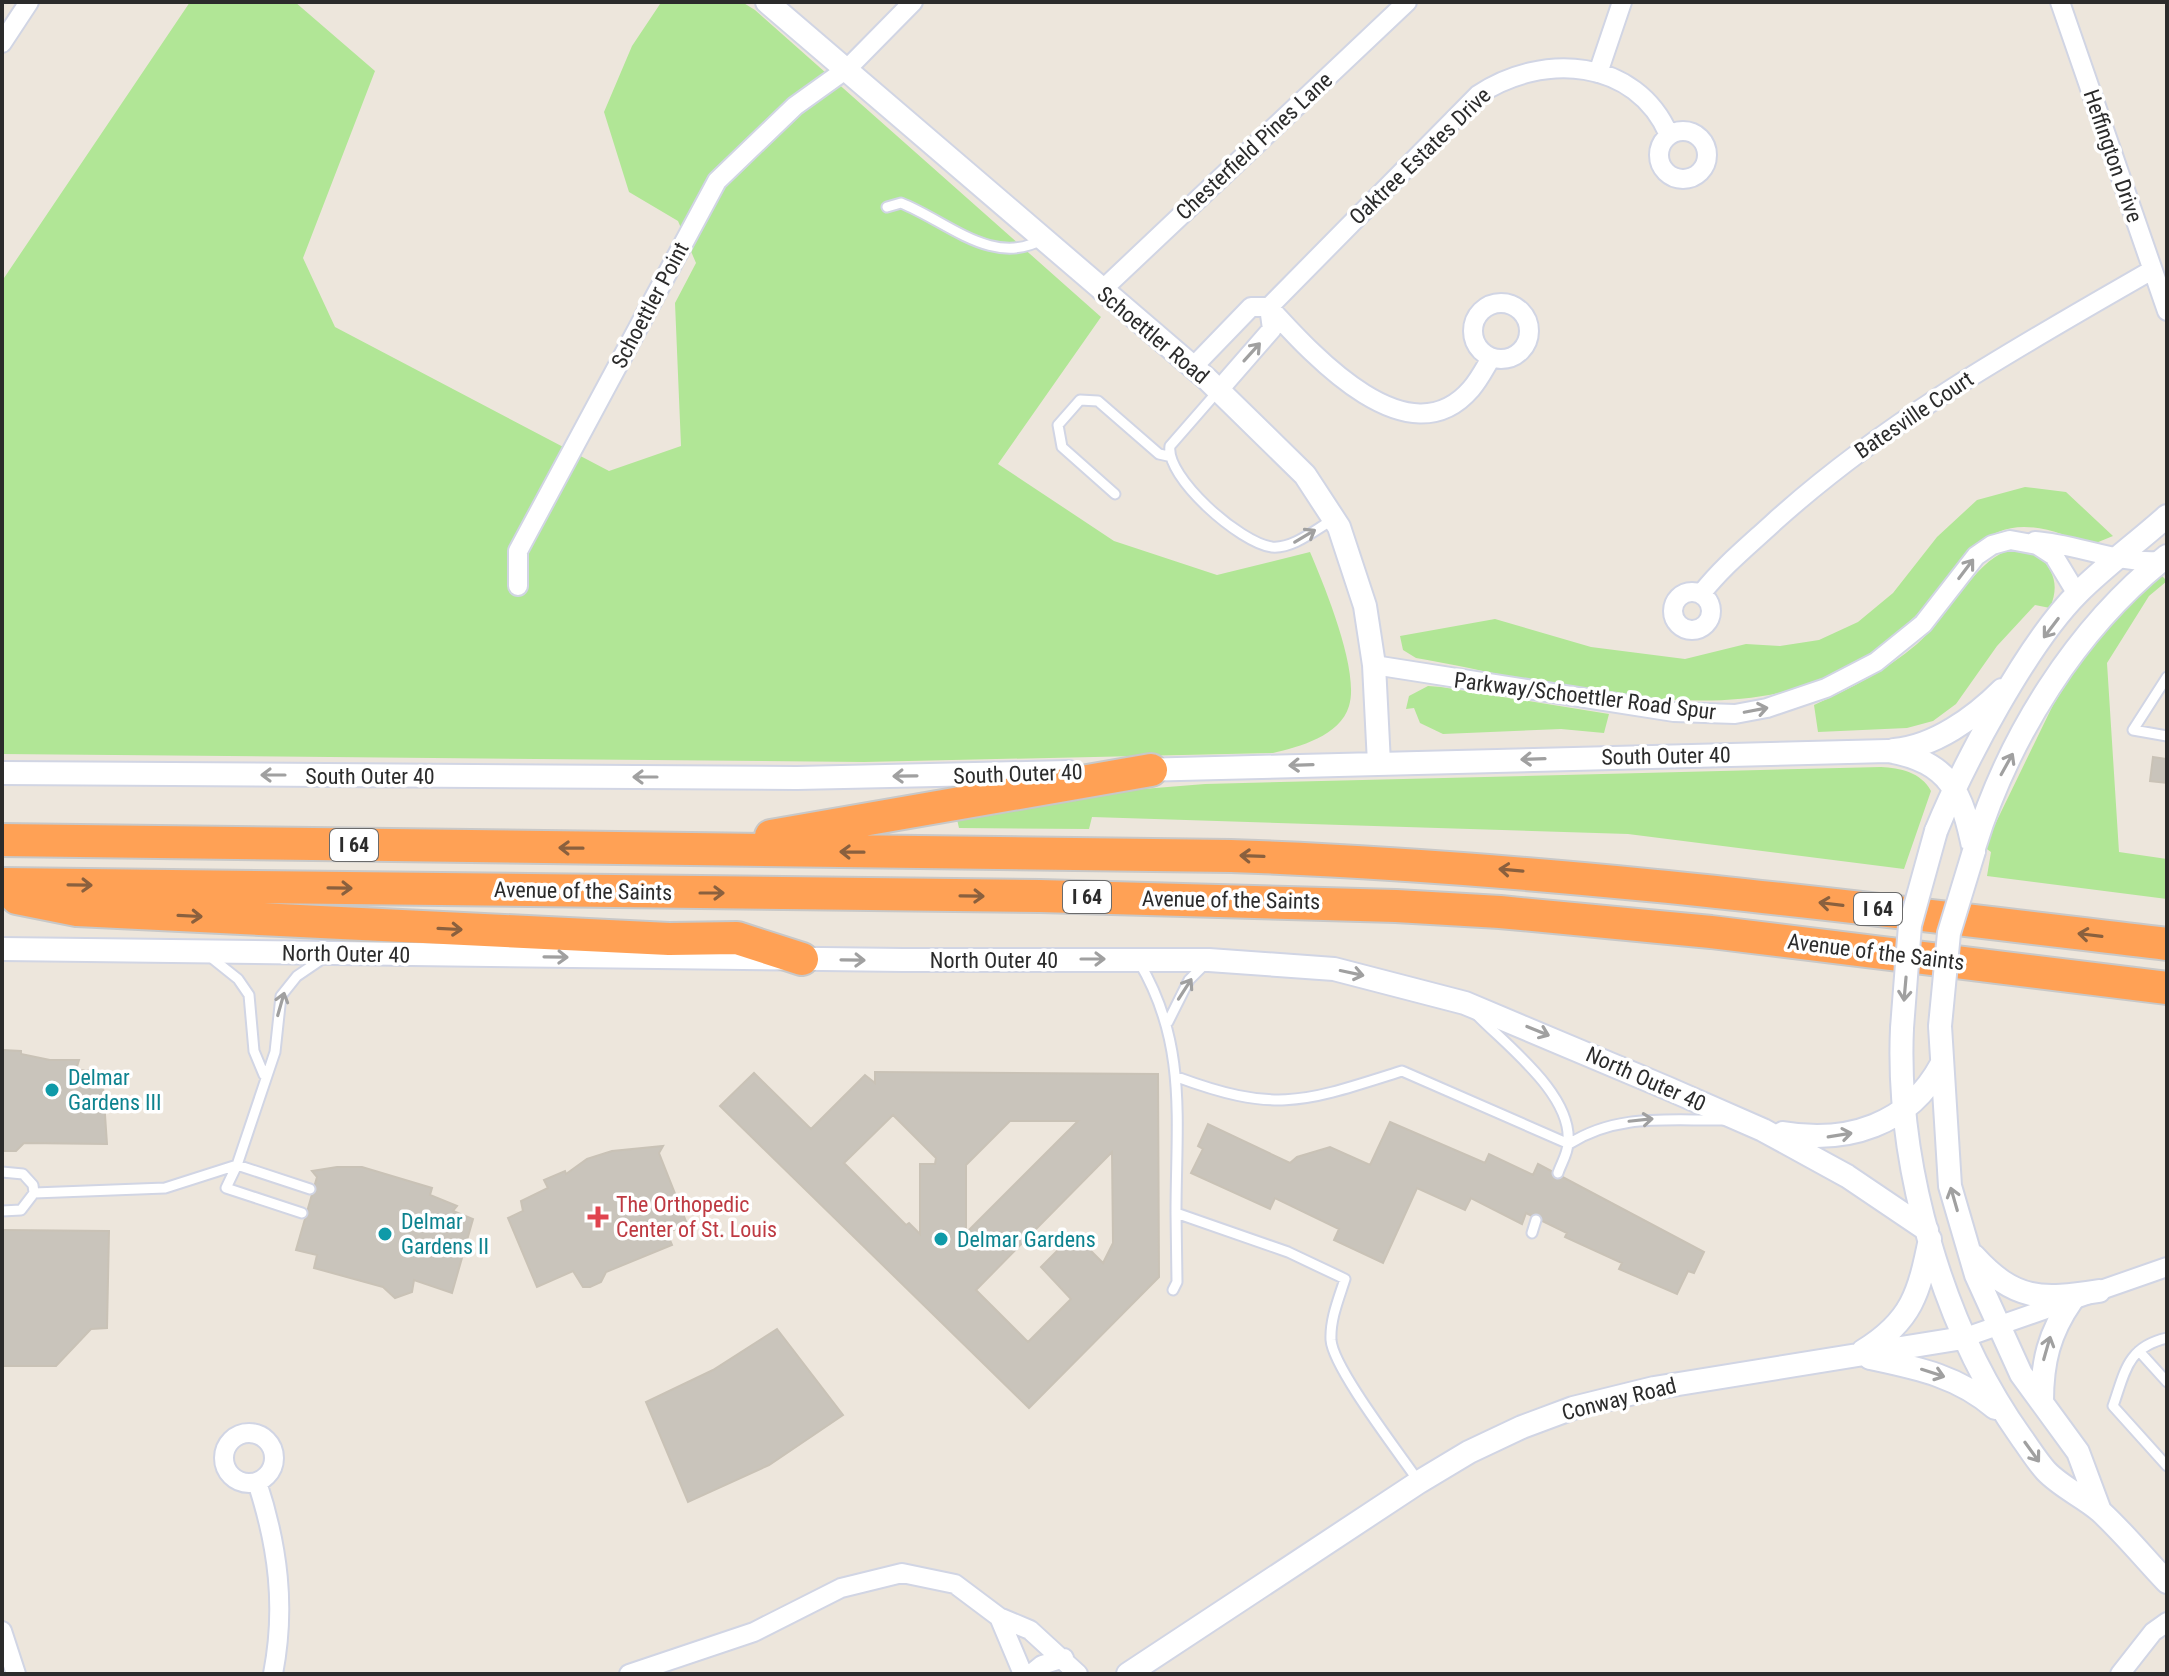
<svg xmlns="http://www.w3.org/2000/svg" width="2169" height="1676" viewBox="0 0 2169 1676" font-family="'Roboto Condensed',sans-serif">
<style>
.green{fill:#b1e696}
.building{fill:#c9c4bb;stroke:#c9c2b6;stroke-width:2;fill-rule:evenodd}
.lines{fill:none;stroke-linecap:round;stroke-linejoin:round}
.service-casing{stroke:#d1d5e4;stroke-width:13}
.minor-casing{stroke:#d1d5e4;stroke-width:22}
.tertiary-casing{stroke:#d1d5e4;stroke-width:26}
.motorway-casing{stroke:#c8c8c8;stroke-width:36}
.service{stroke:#fff;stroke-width:9}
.minor{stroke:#fff;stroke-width:18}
.tertiary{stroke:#fff;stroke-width:22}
.motorway{stroke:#ffa155;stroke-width:32}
.tertiary-bridge-casing{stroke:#d1d5e4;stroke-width:26;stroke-linecap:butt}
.tertiary-bridge{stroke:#fff;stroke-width:22}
.oneway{stroke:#a0a0a0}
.oneway2{stroke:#8a603e}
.culture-dot{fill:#0f9aa8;stroke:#fff;stroke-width:3}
.health-dot{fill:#e0444e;stroke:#fff;stroke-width:3}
.labels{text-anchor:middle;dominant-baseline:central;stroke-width:7;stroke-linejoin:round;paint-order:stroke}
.shield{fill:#fff;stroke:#6b6b6b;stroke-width:2}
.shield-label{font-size:20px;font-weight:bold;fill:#2b2b2b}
.street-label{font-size:22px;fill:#2b2b2b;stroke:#fff}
.culture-label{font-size:22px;fill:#0d838f;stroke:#fff;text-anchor:start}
.health-label{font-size:22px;fill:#be3a42;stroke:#fff;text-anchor:start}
</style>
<rect width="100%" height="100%" fill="#ede6dc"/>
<path class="green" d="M 190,2 L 295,2 L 375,71 L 303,258 L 335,327 L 609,471 L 681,446 L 675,303 L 696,263 L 678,221 L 629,192 L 604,112 L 632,46 L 660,4 L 742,2 L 755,10 L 1101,317 L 998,464 L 1114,541 L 1217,575 L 1310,552 C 1324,585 1360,671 1349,706 C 1340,736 1299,747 1273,753 L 864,762 L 2,754 L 2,281 Z
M 2025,487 L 2066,492 L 2113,536 L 2091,545 C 2062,534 2029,519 1998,532 C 1966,545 1948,582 1926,605 C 1897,636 1862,663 1823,679 C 1706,729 1537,679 1416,658 L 1403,650 L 1400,636 L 1495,619 L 1591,647 L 1685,659 L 1746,644 L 1780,646 L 1819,640 L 1858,622 L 1893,593 L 1937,537 L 1977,500 Z
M 2007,551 L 2038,554 C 2055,572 2059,586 2050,608 L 2035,605 L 1997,646 L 1956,704 L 1933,721 L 1907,728 L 1818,732 L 1814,705 C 1852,688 1885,671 1917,644 C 1946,620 1974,562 2007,551 Z
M 2161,575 L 2167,581 L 2149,596 L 2107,663 L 2119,852 L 2167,859 L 2167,899 L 1987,876 L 1991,852 L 1984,847 L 2053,705 L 2093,642 Z
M 1428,686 L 1441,687 L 1609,714 L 1604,733 L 1561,729 L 1443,734 L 1420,723 L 1414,708 L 1406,709 L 1409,696 Z
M 1881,767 C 1900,768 1921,772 1931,791 L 1904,869 L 1628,834 L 1092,817 L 1089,829 L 959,828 L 956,815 L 1118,791 L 1205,784 Z"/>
<path class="building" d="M 2153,757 L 2167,759 L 2167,783 L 2150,781 Z
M 2,1050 L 21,1051 L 21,1054 L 50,1060 L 79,1060 L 76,1070 L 102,1071 L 107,1144 L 24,1143 L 16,1151 L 2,1151 Z
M 875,1072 L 1158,1074 L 1159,1277 L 1029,1408 L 720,1106 L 754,1073 L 811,1129 L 865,1075 L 875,1083 ZM 893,1115 L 936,1158 L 935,1164 L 920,1164 L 920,1234 L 909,1223 L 906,1225 L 844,1163 ZM 1010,1121 L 1078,1121 L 966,1233 L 966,1165 ZM 1112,1152 L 1113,1243 L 1103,1263 L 1074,1234 L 1041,1267 L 1071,1299 L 1028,1342 L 976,1290 Z
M 1390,1122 L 1485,1163 L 1489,1154 L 1533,1175 L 1538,1164 L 1704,1252 L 1694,1273 L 1688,1271 L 1677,1294 L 1619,1269 L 1622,1263 L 1565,1237 L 1567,1233 L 1526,1213 L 1522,1224 L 1471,1198 L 1465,1210 L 1417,1188 L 1383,1263 L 1334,1240 L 1339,1229 L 1275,1198 L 1270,1209 L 1191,1173 L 1203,1149 L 1198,1146 L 1208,1124 L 1290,1163 L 1297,1157 L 1330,1147 L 1370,1165 Z
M 663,1146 L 659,1153 L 687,1224 L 667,1233 L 672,1245 L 606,1272 L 601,1282 L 590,1287 L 583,1287 L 573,1271 L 537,1287 L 508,1218 L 523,1211 L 521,1201 L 548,1188 L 544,1180 L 565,1171 L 566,1174 L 587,1159 L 612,1151 Z
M 337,1167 L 362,1167 L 432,1188 L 430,1195 L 457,1206 L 453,1211 L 473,1219 L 452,1293 L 414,1280 L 412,1292 L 395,1298 L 383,1287 L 314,1268 L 317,1255 L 296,1250 L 317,1177 L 312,1171 Z
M 2,1230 L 109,1231 L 107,1328 L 91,1329 L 56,1366 L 2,1366 Z
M 777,1329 L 843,1415 L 769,1465 L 688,1502 L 646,1402 L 713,1370 Z"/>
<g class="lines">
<defs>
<path id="service" d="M 887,207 L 901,203 C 947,221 993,268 1043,239
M 1218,391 L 1170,446 C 1165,477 1240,543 1272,547 C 1293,549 1316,529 1334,519
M 1115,494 L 1062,447 L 1058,425 L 1080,400 L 1098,401 L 1159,454 L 1168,456
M 2167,677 L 2133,730 L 2167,736
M 208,955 L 238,979 L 249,995 L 254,1051 L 264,1075
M 1139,962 C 1188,1044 1176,1122 1176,1213
M 1477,1015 C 1507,1046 1573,1095 1568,1143 C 1568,1153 1561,1164 1558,1173
M 1168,1022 L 1189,980 L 1204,965
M 1177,1077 C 1277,1114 1304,1102 1402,1071 L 1569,1144
M 1569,1144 C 1617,1113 1669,1121 1724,1120
M 237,1165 L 226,1188 L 302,1213
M 2,1172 L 23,1174 L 33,1185 L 34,1193 L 21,1210 L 2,1211
M 310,1189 L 237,1165 L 275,1052 L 281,996 L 297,976 L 322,959
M 34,1193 L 165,1188 L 237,1165
M 1532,1233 L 1536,1220
M 1173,1290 L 1177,1282 L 1176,1213 L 1288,1252 L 1345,1279 C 1339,1298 1330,1319 1331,1340 C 1333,1368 1400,1454 1419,1482
M 2167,1338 C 2127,1347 2125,1372 2113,1406 L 2167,1466
M 2139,1351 L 2167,1382"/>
<path id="minor" d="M 2060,2 L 2167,311
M 2,43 L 29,2
M 1598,73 L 1622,2
M1659 155a24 24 0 1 1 48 0a24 24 0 1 1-48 0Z
M 1101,291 L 1407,2
M1473 331a28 28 0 1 1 56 0a28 28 0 1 1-56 0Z
M 1269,307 C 1311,353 1408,462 1471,389 C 1479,380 1485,368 1491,358
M 1193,367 L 1251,307 L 1269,307 L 1478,95 C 1542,52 1636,58 1669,135
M 1218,391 L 1272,329 L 1269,307
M 2035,541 C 2077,544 2118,564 2160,561
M 518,586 L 518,551 L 717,181 L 795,106 L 848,68 L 913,2
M1673 611a19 19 0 1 1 38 0a19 19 0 1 1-38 0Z
M 1701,594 C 1723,566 1748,546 1774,522 C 1888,419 2020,346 2152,270
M 1374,665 L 1674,712 L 1735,714 L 1767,708 L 1826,688 L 1876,662 L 1923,624 L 1976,556 L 1992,545 L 2010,540 L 2037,545 L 2054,556 L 2077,594
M 1963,1338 L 2167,1267
M224 1458a25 25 0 1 1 50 0a25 25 0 1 1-50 0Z
M 257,1482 C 278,1546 286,1607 273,1674
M 999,1617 L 1023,1674
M 2,1631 L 16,1674
M 629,1674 L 754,1632 L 841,1588 L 902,1573 L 955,1584 L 999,1617 L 1030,1630 L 1078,1674
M 1031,1674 L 1042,1665 L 1064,1658
M 2120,1674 L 2153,1632 L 2167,1622"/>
<path id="tertiary" d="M 767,2 L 1207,379 L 1305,475 L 1339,527 L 1365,606 L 1374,665 L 1379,763
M 1894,750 C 1934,747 1975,717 2002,690
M 1139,770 L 1888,751 C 1951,762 1962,793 1974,851
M 2,773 L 797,778 L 1069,772
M 1936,831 C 1964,763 2027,644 2078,593 C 2105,566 2138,542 2167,516
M 1974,848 C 2008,737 2076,628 2167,556
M 2,949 L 903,960 L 1209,960 L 1334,969 L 1465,1003 L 1667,1088 L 1763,1130 L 1847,1176 L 1927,1230
M 1940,1026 L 1950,1186 L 1976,1275 L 2021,1374 L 2078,1452 L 2100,1511
M 1902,1028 C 1896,1164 1942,1326 2021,1437 C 2029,1448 2037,1461 2046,1471 C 2061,1487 2084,1497 2100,1511 C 2124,1533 2145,1559 2167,1582
M 1783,1133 C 1847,1144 1909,1125 1941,1065
M 1974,1256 C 2015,1301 2041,1300 2099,1291
M 1863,1351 C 1912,1321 1919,1293 1930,1239
M 1870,1358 C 1917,1368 1958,1376 1995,1408
M 2042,1402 C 2042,1362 2049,1333 2072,1300
M 1128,1674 L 1419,1482 L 1469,1452 L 1522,1427 L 1573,1408 L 1654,1388 L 1963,1338"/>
<path id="motorway" d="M 771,836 L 1151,770
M 2,840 L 1231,856 C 1545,867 1855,907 2167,944
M 2,884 L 1040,896 L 1396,906 L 1500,912 L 1711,932 L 2167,988
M 17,898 L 77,910 L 669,939 L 737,938 L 802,959"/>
</defs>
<use href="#service" class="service-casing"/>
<use href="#minor" class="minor-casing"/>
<use href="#tertiary" class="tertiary-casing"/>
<use href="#motorway" class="motorway-casing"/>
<use href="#service" class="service"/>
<use href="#minor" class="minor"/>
<use href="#tertiary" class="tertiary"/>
<use href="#motorway" class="motorway"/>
<defs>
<path id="tertiary-bridge" d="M 1940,1026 L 1949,933 L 1974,851
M 1902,1028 L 1910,925 L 1936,831"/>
</defs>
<use href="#tertiary-bridge" class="tertiary-bridge-casing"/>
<use href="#tertiary-bridge" class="tertiary-bridge"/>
</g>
<defs><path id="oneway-shaft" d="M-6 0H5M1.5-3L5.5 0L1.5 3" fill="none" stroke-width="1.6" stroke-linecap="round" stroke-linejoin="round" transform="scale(2)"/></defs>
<g class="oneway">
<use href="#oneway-shaft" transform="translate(1252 352) rotate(-48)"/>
<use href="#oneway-shaft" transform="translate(1305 536) rotate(-31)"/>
<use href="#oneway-shaft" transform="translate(1966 569) rotate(-53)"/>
<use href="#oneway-shaft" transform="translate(2051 628) rotate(127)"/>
<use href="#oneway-shaft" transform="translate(1756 710) rotate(-11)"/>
<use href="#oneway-shaft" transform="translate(1533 759) rotate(178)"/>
<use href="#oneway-shaft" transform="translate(2007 764) rotate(-61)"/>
<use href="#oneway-shaft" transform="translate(1301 765) rotate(178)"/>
<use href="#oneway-shaft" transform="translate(273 775) rotate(-180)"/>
<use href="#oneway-shaft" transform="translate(905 776) rotate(179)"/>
<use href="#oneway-shaft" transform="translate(645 777) rotate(-180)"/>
<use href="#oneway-shaft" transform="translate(556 957) rotate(1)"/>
<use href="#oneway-shaft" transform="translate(1093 959)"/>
<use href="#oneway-shaft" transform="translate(853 960) rotate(1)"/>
<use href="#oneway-shaft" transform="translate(1352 973) rotate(12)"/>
<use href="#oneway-shaft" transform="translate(1185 989) rotate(-57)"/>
<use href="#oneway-shaft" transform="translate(1905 989) rotate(95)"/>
<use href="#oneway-shaft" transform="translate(281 1004) rotate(-74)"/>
<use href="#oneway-shaft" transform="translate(1538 1031) rotate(22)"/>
<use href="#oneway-shaft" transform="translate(1641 1120) rotate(-6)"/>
<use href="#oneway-shaft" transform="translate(1840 1135) rotate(-9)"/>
<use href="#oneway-shaft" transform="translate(1954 1199) rotate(-106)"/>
<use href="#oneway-shaft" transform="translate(2047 1348) rotate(-74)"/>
<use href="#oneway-shaft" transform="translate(1933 1373) rotate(18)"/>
<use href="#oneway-shaft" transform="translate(2032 1452) rotate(54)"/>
</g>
<g class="oneway2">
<use href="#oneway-shaft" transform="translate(571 848) rotate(-179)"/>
<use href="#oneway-shaft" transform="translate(852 852) rotate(-179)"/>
<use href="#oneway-shaft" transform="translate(1252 856) rotate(-178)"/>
<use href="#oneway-shaft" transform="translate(1511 870) rotate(-175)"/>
<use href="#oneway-shaft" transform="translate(80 885) rotate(1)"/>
<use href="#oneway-shaft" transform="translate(340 888) rotate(1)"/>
<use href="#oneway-shaft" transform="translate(712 893)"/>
<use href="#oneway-shaft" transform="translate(972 896) rotate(1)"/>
<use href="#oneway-shaft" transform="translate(1831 904) rotate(-173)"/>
<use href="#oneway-shaft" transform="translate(190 916) rotate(3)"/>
<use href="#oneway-shaft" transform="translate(450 929) rotate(3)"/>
<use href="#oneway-shaft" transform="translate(2090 935) rotate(-173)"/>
</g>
<g class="culture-dot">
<circle cx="52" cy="1090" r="8"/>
<circle cx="385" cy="1234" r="8"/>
<circle cx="941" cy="1239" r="8"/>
</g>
<path class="health-dot" d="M594 1205h8v8h8v8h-8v8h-8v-8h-8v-8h8z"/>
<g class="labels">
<g class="shield">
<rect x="330" y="829" width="48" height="32" rx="6"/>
<rect x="1063" y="881" width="48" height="32" rx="6"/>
<rect x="1854" y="893" width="48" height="32" rx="6"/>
</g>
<g class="shield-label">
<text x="354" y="845">I 64</text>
<text x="1087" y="897">I 64</text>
<text x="1878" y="909">I 64</text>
</g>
<g class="street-label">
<text transform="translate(1254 146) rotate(-43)">Chesterfield Pines Lane</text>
<text transform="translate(1420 156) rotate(-44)">Oaktree Estates Drive</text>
<text transform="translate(2113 156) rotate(71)">Heffington Drive</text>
<text transform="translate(650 305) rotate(-62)">Schoettler Point</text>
<text transform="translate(1153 335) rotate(40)">Schoettler Road</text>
<text transform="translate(1914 415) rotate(-34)">Batesville Court</text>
<text transform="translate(1585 696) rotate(7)">Parkway/Schoettler Road Spur</text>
<text transform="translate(1666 756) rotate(-1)">South Outer 40</text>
<text transform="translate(1018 774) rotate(-2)">South Outer 40</text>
<text x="370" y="776">South Outer 40</text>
<text transform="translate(583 891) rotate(1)">Avenue of the Saints</text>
<text transform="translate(1231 900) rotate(1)">Avenue of the Saints</text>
<text transform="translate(1876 952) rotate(7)">Avenue of the Saints</text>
<text transform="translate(346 954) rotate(1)">North Outer 40</text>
<text x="994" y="960">North Outer 40</text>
<text transform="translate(1646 1079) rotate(24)">North Outer 40</text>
<text transform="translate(1619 1399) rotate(-14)">Conway Road</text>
</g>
<g class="culture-label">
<text x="68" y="1077">Delmar<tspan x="68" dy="25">Gardens III</tspan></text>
<text x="401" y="1221">Delmar<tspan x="401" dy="25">Gardens II</tspan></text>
<text x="957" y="1239">Delmar Gardens</text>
</g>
<g class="health-label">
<text x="616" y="1204">The Orthopedic<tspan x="616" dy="25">Center of St. Louis</tspan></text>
</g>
</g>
<rect width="2169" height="1676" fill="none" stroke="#2b2b2b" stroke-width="8"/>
</svg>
